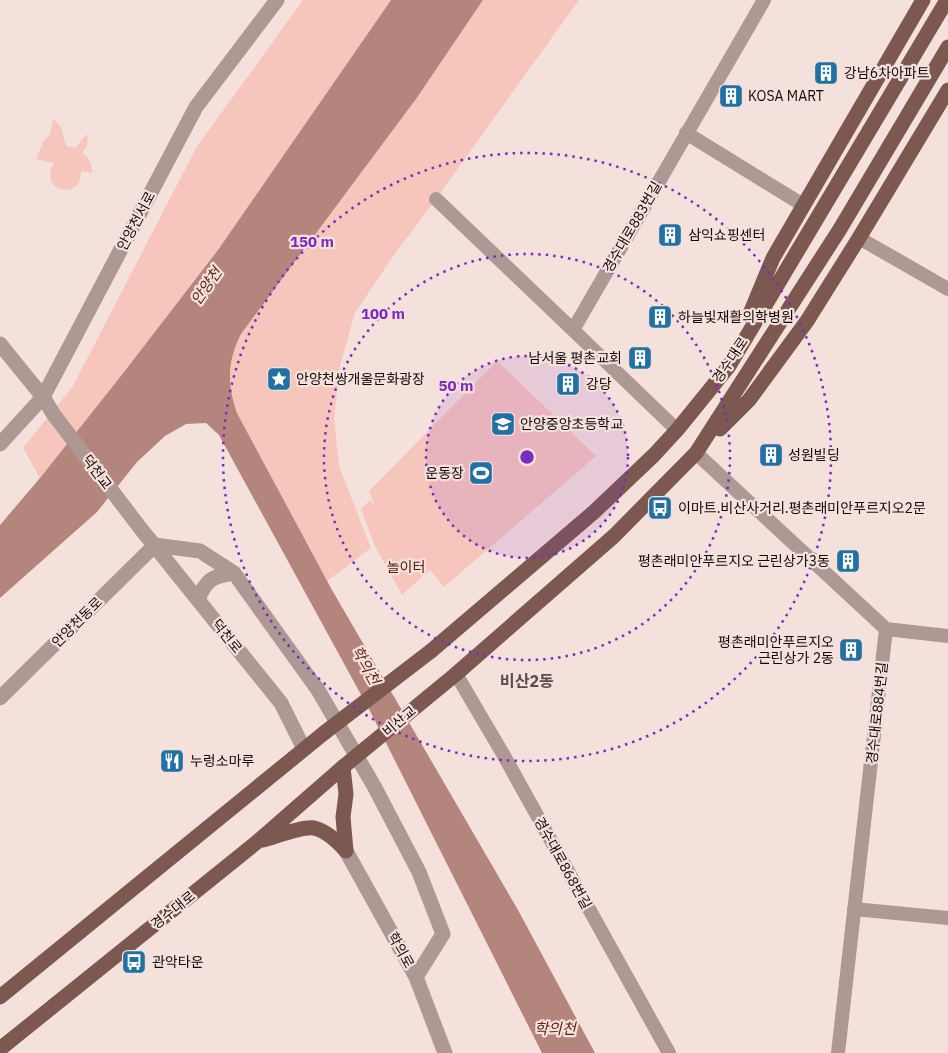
<svg xmlns="http://www.w3.org/2000/svg" width="948" height="1053" viewBox="0 0 948 1053" font-family="'IBM Plex Sans','Noto Sans KR',sans-serif">
<style>
.green{fill:#f6c6bc}
.water{fill:#b4857c}
.lines{fill:none;stroke-linecap:round;stroke-linejoin:round}
.minor{stroke:#ae9894;stroke-width:14}
.tertiary{stroke:#ae9894;stroke-width:15}
.primary{stroke:#7d5851;stroke-width:15}
.primary-bridge{stroke:#7d5851;stroke-width:15}
.ring{fill:none;stroke:#7b2cbf;stroke-width:2.5;stroke-dasharray:2.5 5}
.labels{text-anchor:middle;dominant-baseline:central;stroke-width:4.5;stroke-linejoin:round;paint-order:stroke}
.poi-label{font-size:14px;fill:#110a09;stroke:#f5e1dc;text-anchor:start}
.street-label{font-size:14px;fill:#110a09;stroke:#f5e1dc}
.park-label{font-size:14px;fill:#4f150c;stroke:#f5e1dc}
.water-label{font-size:15px;font-style:italic;fill:#5b1f16;stroke:#f5e1dc}
.quarter-label{font-size:16px;font-weight:bold;fill:#5b4b47;stroke:#f5e1dc}
.centre{fill:#7b2cbf;stroke:#f5e1dc;stroke-width:2.5}
.ring-label{font-size:15px;text-anchor:middle;font-weight:bold;fill:#7b2cbf;stroke:#f5e1dc;stroke-width:4.5;stroke-linejoin:round;paint-order:stroke}
</style>
<rect width="100%" height="100%" fill="#f5e1dc"/>
<path class="green" d="M 303,0 L 391,0 L 218,250 L 124,372 L 40,478 L 23,448 L 73,386 L 196,148 Z
M 483,0 L 579,0 L 436,199 L 394,255 L 355,313 L 340,366 L 334,419 L 339,466 L 371,548 L 327,581 L 237,413 C 227,384 227,362 241,334 L 416,99 Z
M 53,118 L 61,127 L 66,146 L 76,148 L 81,140 L 88,134 L 87,146 L 82,152 L 89,159 L 93,173 L 81,171 C 82,203 37,191 54,163 L 36,159 L 43,142 L 50,134 Z
M 497,361 L 596,456 L 444,587 L 430,570 L 402,595 L 375,546 L 361,509 L 370,500 L 375,506 L 369,491 Z"/>
<path class="water" d="M 391,0 L 483,0 L 416,99 L 241,334 C 227,362 227,384 237,413 L 332,590 L 518,910 L 595,1053 L 542,1053 L 371,713 L 219,435 L 206,423 L 186,424 L 165,436 L 137,462 L 97,512 L 0,598 L 0,525 L 40,478 L 124,372 L 218,250 Z"/>
<g class="lines">
<path class="minor" d="M 686,133 L 803,205
M 436,199 L 573,330
M 859,238 L 948,289
M 677,430 L 573,330 L 764,0
M 696,453 L 886,629
M 886,629 L 948,636
M 456,674 L 503,754 L 669,1053
M 854,909 L 948,918
M 838,1053 L 886,629"/>
<path class="tertiary" d="M 0,344 L 43,397 L 54,415 L 141,529 L 281,703 L 304,749
M 0,444 L 43,397 L 196,107 L 277,0
M 198,600 C 206,579 213,576 234,573
M 0,698 L 155,545 L 200,551 L 234,573 L 318,690 L 374,786 L 419,872 L 443,934 L 416,977
M 346,851 L 416,977 L 445,1053"/>
<path class="primary" d="M 749,316 L 773,258 L 923,0
M 720,429 L 749,400 L 807,321 L 859,238 L 948,90
M 431,651 L 594,512 L 654,455 L 677,430 L 729,366 L 947,0
M 456,674 L 614,536 L 696,453 L 840,229 L 948,47
M 343,767 L 346,794 L 343,817 L 346,851
M 263,840 C 275,837 303,826 314,828 C 327,831 338,842 346,851
M 0,997 L 324,733
M 0,1049 L 257,842 L 343,767"/>
<path class="primary-bridge" d="M 324,733 L 431,651
M 343,767 L 456,674"/>
</g>
<circle cx="527" cy="457" r="101" fill="#7b2cbf" fill-opacity=".12"/>
<g class="ring">
<circle cx="527" cy="457" r="101"/>
<circle cx="527" cy="457" r="203"/>
<circle cx="527" cy="457" r="304"/>
</g>
<defs>
<symbol id="building-square" viewBox="-11 -11 22 22"><rect x="-9" y="-9" width="18" height="18" rx="4" fill="#2171a3" stroke="#f5e1dc"/><path d="M-4-6H4V6H1V3H-1V6H-4ZM-2.5-4.3h1.7v1.8h-1.7ZM.8-4.3h1.7v1.8H.8ZM-2.5-1h1.7V.8h-1.7ZM.8-1h1.7V.8H.8Z" fill="#fff"/></symbol>
<symbol id="sight-square" viewBox="-11 -11 22 22"><rect x="-9" y="-9" width="18" height="18" rx="4" fill="#2171a3" stroke="#f5e1dc"/><path d="M0-6L1.8-2.2L6-1.7L2.9 1.2L3.7 5.4L0 3.3L-3.7 5.4L-2.9 1.2L-6-1.7L-1.8-2.2Z" fill="#fff"/></symbol>
<symbol id="school-square" viewBox="-11 -11 22 22"><rect x="-9" y="-9" width="18" height="18" rx="4" fill="#2171a3" stroke="#f5e1dc"/><path d="M0-5L7-2L0 1L-7-2ZM-4 1L0 2.5L4 1V4Q0 6-4 4Z" fill="#fff"/></symbol>
<symbol id="stadium-square" viewBox="-11 -11 22 22"><rect x="-9" y="-9" width="18" height="18" rx="4" fill="#2171a3" stroke="#f5e1dc"/><path d="M0-5a6.5 5 0 1 0 0 10a6.5 5 0 1 0 0-10ZM-3.5-1.8h7v3.6h-7Z" fill="#fff"/></symbol>
<symbol id="bus-square" viewBox="-11 -11 22 22"><rect x="-9" y="-9" width="18" height="18" rx="4" fill="#2171a3" stroke="#f5e1dc"/><path d="M-5-6H5V4H4V6H2V4H-2V6H-4V4H-5ZM-3.5-4V0h7V-4ZM-3.5 1.2v1.5H-2V1.2ZM2 1.2v1.5H3.5V1.2Z" fill="#fff"/></symbol>
<symbol id="restaurant-square" viewBox="-11 -11 22 22"><rect x="-9" y="-9" width="18" height="18" rx="4" fill="#2171a3" stroke="#f5e1dc"/><path d="M-5-6h1v4h1v-4h1v4h1v-4h1v5L-1.5 .5V6h-2V.5L-5-1ZM5-6V6H3V1.5H1.5Q1.5-4 5-6Z" fill="#fff"/></symbol>
</defs>
<g fill-rule="evenodd">
<use href="#building-square" x="812" y="59" width="28" height="28"/>
<use href="#building-square" x="717" y="82" width="28" height="28"/>
<use href="#building-square" x="656" y="221" width="28" height="28"/>
<use href="#building-square" x="646" y="303" width="28" height="28"/>
<use href="#building-square" x="626" y="344" width="28" height="28"/>
<use href="#sight-square" x="265" y="365" width="28" height="28"/>
<use href="#building-square" x="554" y="370" width="28" height="28"/>
<use href="#school-square" x="489" y="410" width="28" height="28"/>
<use href="#building-square" x="757" y="441" width="28" height="28"/>
<use href="#stadium-square" x="467" y="459" width="28" height="28"/>
<use href="#bus-square" x="646" y="494" width="28" height="28"/>
<use href="#building-square" x="834" y="547" width="28" height="28"/>
<use href="#building-square" x="837" y="636" width="28" height="28"/>
<use href="#restaurant-square" x="158" y="747" width="28" height="28"/>
<use href="#bus-square" x="120" y="948" width="28" height="28"/>
</g>
<g class="labels">
<g class="poi-label">
<text x="844" y="73">강남6차아파트</text>
<text x="748" y="96">KOSA MART</text>
<text x="688" y="235">삼익쇼핑센터</text>
<text x="678" y="317">하늘빛재활의학병원</text>
<text x="622" y="358" text-anchor="end">남서울 평촌교회</text>
<text x="296" y="379">안양천쌍개울문화광장</text>
<text x="586" y="384">강당</text>
<text x="520" y="424">안양중앙초등학교</text>
<text x="788" y="455">성원빌딩</text>
<text x="464" y="473" text-anchor="end">운동장</text>
<text x="678" y="508">이마트.비산사거리.평촌래미안푸르지오2문</text>
<text x="830" y="561" text-anchor="end">평촌래미안푸르지오 근린상가3동</text>
<text x="834" y="642" text-anchor="end">평촌래미안푸르지오<tspan x="834" dy="16">근린상가 2동</tspan></text>
<text x="190" y="761">누렁소마루</text>
<text x="152" y="962">관악타운</text>
</g>
<g class="street-label">
<text transform="translate(136 221) rotate(-62)">안양천서로</text>
<text transform="translate(632 227) rotate(-60)">경수대로883번길</text>
<text transform="translate(730 360) rotate(-56)">경수대로</text>
<text transform="translate(97 472) rotate(53)">덕천교</text>
<text transform="translate(77 622) rotate(-45)">안양천동로</text>
<text transform="translate(227 636) rotate(51)">덕천로</text>
<text transform="translate(877 713) rotate(-84)">경수대로884번길</text>
<text transform="translate(399 721) rotate(-40)">비산교</text>
<text transform="translate(563 863) rotate(61)">경수대로868번길</text>
<text transform="translate(173 910) rotate(-39)">경수대로</text>
<text transform="translate(401 950) rotate(61)">학의로</text>
</g>
<g class="park-label">
<text x="406" y="567">놀이터</text>
</g>
<g class="water-label">
<text transform="translate(206 286) rotate(-55)">안양천</text>
<text transform="translate(366 665) rotate(61)">학의천</text>
<text x="555" y="1028">학의천</text>
</g>
<g class="quarter-label">
<text x="527" y="681">비산2동</text>
</g>
</g>
<circle cx="527" cy="457" r="8" class="centre"/>
<g class="ring-label">
<text x="312" y="247">150 m</text>
<text x="383" y="319">100 m</text>
<text x="456" y="391">50 m</text>
</g>
</svg>
